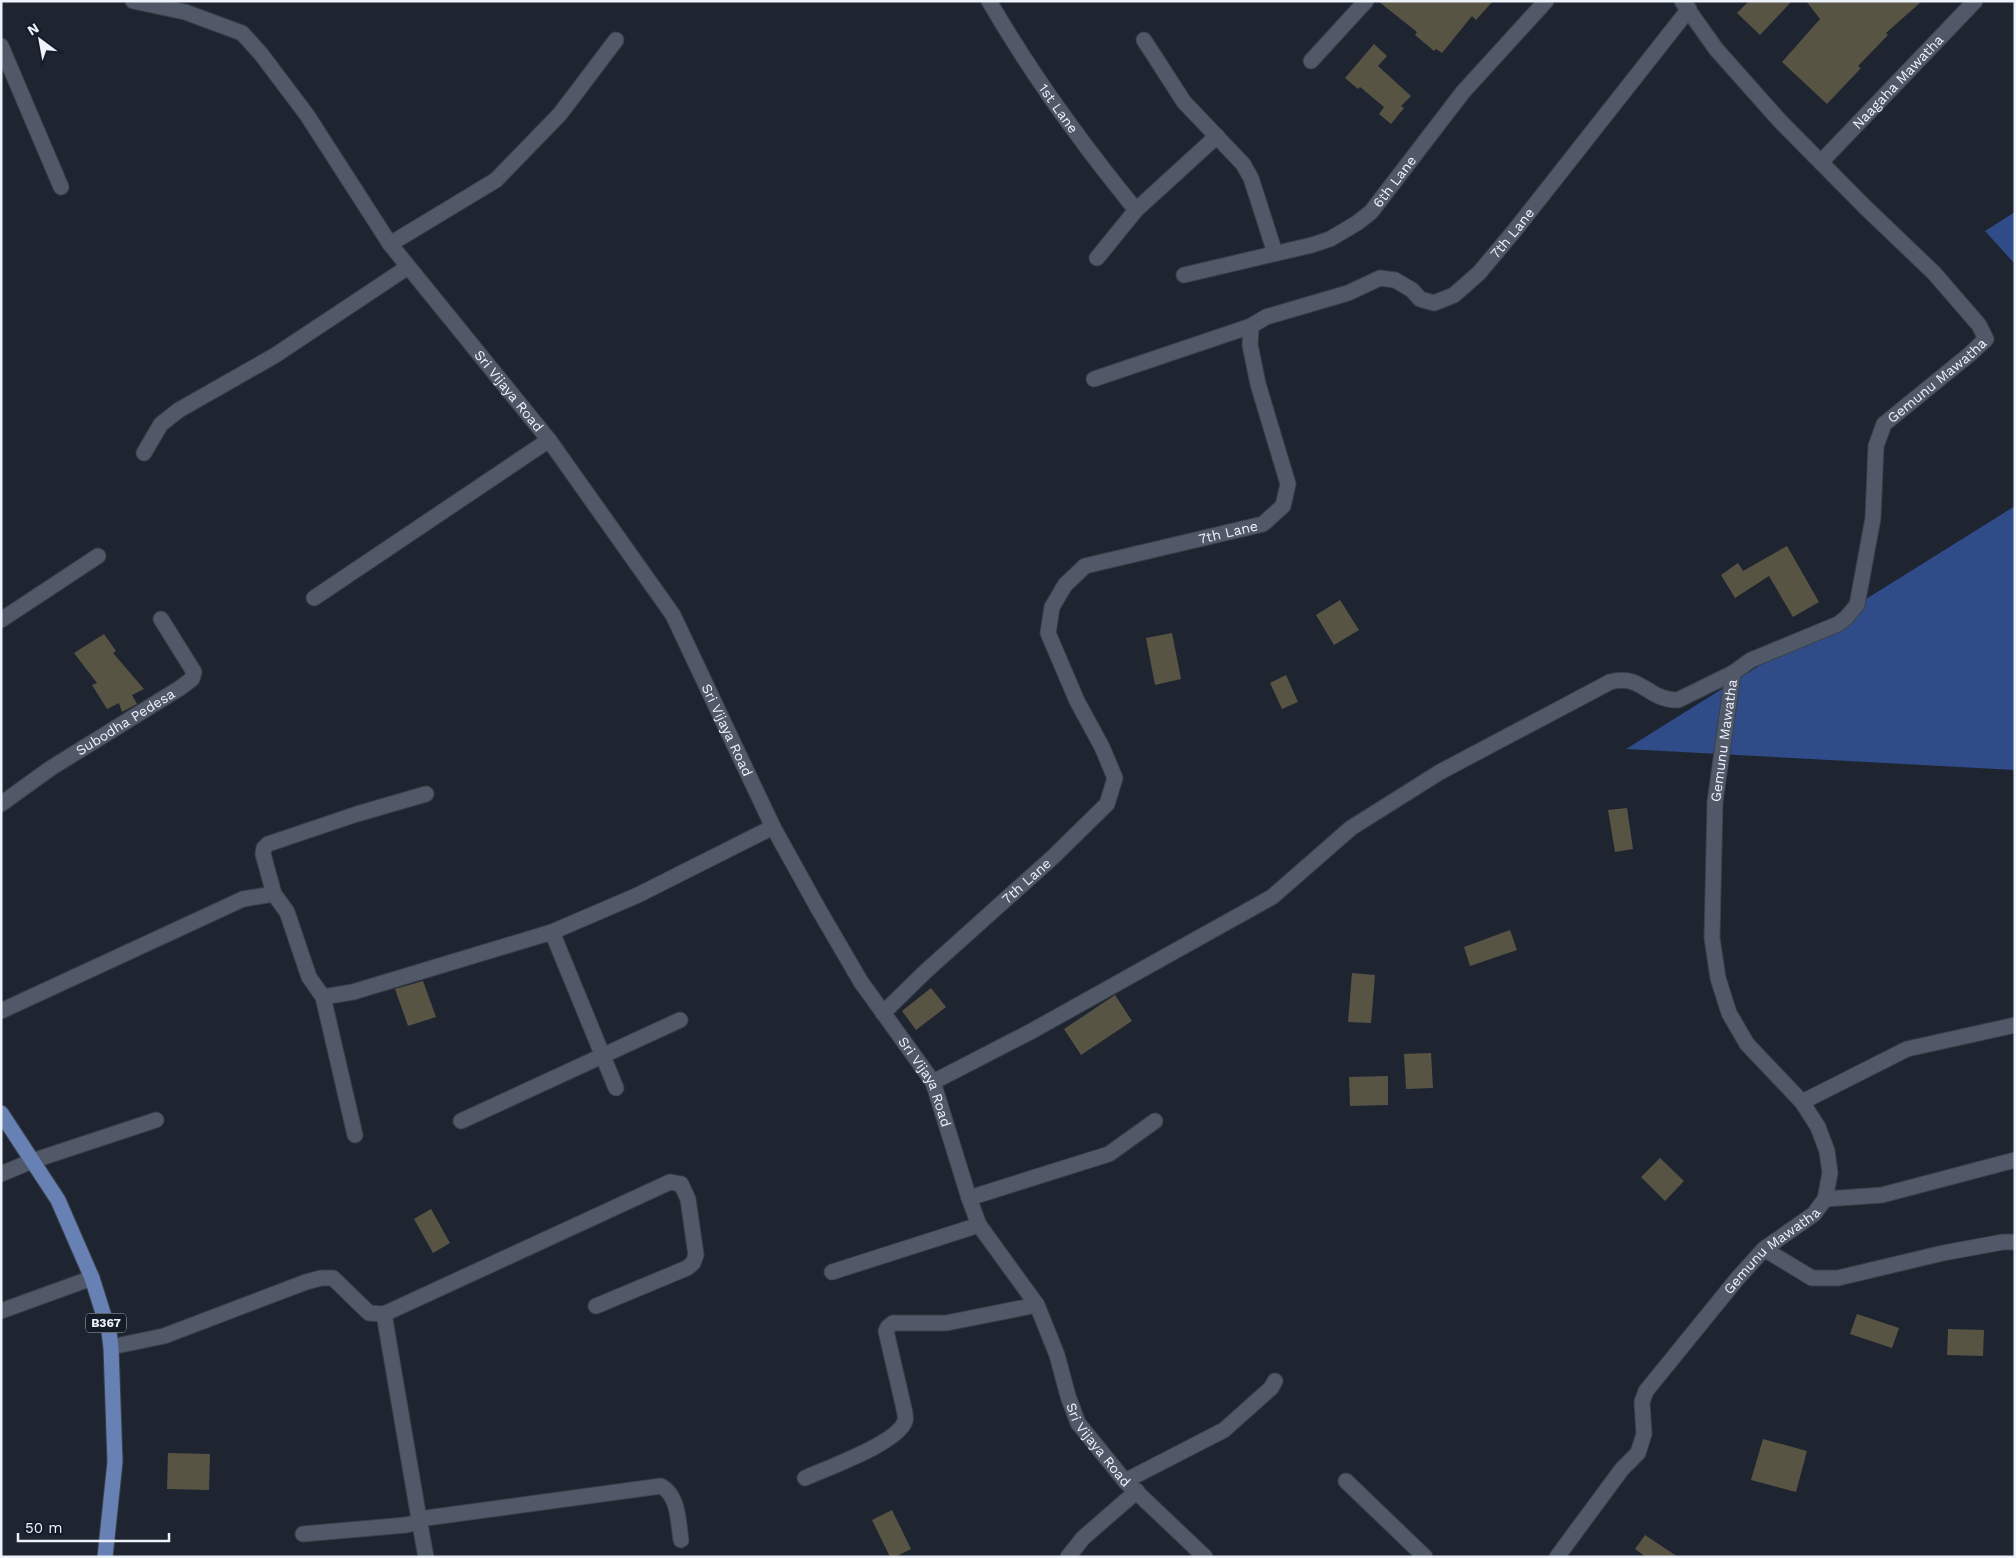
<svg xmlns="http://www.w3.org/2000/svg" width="2016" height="1558" viewBox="0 0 2016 1558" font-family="'Work Sans',sans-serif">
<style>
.forest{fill:#2f4c88}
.building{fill:#575444}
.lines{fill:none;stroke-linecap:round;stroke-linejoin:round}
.minor-casing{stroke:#3a404b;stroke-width:17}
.major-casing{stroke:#3a404b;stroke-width:17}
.minor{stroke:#515968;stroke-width:15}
.major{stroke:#6881b4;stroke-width:15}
.labels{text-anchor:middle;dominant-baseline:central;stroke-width:5;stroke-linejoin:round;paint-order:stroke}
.shield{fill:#151b27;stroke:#acb2bb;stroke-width:1}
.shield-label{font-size:12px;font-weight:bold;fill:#edf2fb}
.street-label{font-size:14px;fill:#edf2fb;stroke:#151b27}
</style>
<rect width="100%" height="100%" fill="#1e2531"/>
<path class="forest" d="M 2015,212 L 2015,264 L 1985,231 Z
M 2015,506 L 2015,770 L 1626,749 Z"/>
<path class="building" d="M 1378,1 L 1493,1 L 1476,20 L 1472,16 L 1442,53 L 1436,49 L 1434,51 L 1415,35 L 1417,32 Z
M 1749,1 L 1792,1 L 1760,35 L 1737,13 Z
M 1806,1 L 1922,1 L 1886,33 L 1888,35 L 1858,66 L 1861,68 L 1827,104 L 1782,62 L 1820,19 Z
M 1374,44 L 1387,56 L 1378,66 L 1411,96 L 1401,106 L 1404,108 L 1391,124 L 1379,114 L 1384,107 L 1360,87 L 1358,89 L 1345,78 Z
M 1787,546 L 1819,602 L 1793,617 L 1769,576 L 1735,598 L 1721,575 L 1738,563 L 1743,571 Z
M 1340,600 L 1359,630 L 1334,645 L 1316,615 Z
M 1172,633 L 1181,679 L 1155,685 L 1146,638 Z
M 104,634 L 116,651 L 113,653 L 144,689 L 132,695 L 137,704 L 122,712 L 119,703 L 107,709 L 92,685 L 97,683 L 74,653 Z
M 1286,675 L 1298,702 L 1282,709 L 1270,683 Z
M 1627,808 L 1633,849 L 1615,852 L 1608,810 Z
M 1510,930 L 1517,950 L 1470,966 L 1464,947 Z
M 1352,973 L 1375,975 L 1371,1023 L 1348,1022 Z
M 423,981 L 436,1017 L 408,1026 L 395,989 Z
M 931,988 L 946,1007 L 916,1030 L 902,1011 Z
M 1115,995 L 1132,1021 L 1081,1055 L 1064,1029 Z
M 1431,1053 L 1433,1088 L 1406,1089 L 1404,1054 Z
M 1388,1076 L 1388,1105 L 1350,1106 L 1349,1077 Z
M 1660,1158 L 1684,1181 L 1665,1201 L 1641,1177 Z
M 431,1209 L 450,1243 L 433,1253 L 414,1219 Z
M 1857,1314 L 1899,1328 L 1892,1348 L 1850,1334 Z
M 1948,1329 L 1984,1330 L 1983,1356 L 1947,1355 Z
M 1763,1439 L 1807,1451 L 1796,1492 L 1751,1480 Z
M 168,1453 L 210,1454 L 209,1490 L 167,1489 Z
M 892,1510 L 911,1549 L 895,1557 L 890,1557 L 872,1520 Z
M 1645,1535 L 1678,1557 L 1646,1557 L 1635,1549 Z"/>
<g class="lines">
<defs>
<g id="minor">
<path id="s1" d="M 133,1 L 185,12 L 242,33 L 261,54 L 307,115 L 390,244 L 549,440 L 673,615 L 773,827 L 819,910 L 861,982 L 933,1082 L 969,1198 L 979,1225 L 1037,1305 L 1057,1355 L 1068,1396 L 1078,1423 L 1125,1481 L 1205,1557"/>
<path id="s2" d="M 989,1 C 1032,75 1082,144 1136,210"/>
<path d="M 1144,40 L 1184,102 L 1243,164 L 1251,178 L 1275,253"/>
<path d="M 1,46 L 61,187"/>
<path d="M 1311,61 L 1366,1"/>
<path id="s3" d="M 1821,162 L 1975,1"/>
<path d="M 390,244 L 496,180 L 560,114 L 616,40"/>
<path d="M 1097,258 L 1136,210 L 1217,136"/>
<path id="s4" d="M 1184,275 L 1312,245 L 1330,239 L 1357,223 L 1371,212 L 1463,92 L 1546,1"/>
<path d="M 1094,379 L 1251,326"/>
<path d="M 144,453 L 161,424 L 179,410 L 274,356 L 408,267"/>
<path d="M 314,598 L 549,440"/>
<path d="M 1,620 L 98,556"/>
<path id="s5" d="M 1,804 L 51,768 L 180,688 L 192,679 L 194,672 L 161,619"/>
<path d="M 552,932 L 616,1088"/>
<path d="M 323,997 L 353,992 L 552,932 L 638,895 L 773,827"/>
<path d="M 1,1011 L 243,899 L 274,894"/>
<path id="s6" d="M 883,1013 L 926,971 L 1053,857 L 1107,804 L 1115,778 L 1102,747 L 1077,701 L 1048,633 L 1052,607 L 1065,585 L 1085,566 L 1263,524 L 1283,506 L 1288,484 L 1258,384 L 1250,345 L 1251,326 L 1266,317 L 1348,293 L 1380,278 L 1395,280 L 1412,290 L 1420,299 L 1434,303 L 1454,295 L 1479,273 L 1515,230 L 1689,9"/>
<path d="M 933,1082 L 1030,1032 L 1272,897 L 1351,828 L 1440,772 L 1610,682 C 1642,673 1648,701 1678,700 L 1733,673"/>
<path d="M 1802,1102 L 1907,1049 L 2015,1025"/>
<path d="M 461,1121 L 680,1020"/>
<path d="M 355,1135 L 323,997 L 309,977 L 287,912 L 274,894 L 263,854 L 264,848 L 268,844 L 357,814 L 426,794"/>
<path d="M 1,1174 L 32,1161 L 156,1120"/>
<path d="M 969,1198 L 1109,1154 L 1155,1121"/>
<path d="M 1825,1199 L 1882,1195 L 2015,1160"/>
<path d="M 1764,1249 L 1812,1278 L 1838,1278 L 1943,1253 L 2003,1242 L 2015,1242"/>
<path d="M 832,1272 L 979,1225"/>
<path d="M 1,1311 L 92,1278"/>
<path d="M 111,1347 L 164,1336 L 306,1282 L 321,1278 L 333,1278 L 369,1313 L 384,1314 L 670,1182 L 681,1184 L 688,1199 L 696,1255 L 693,1263 L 687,1268 L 596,1306"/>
<path d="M 805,1478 C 827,1468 898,1443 905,1421 C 906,1418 905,1416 905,1413 L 886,1331 L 888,1327 L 893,1323 L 946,1323 L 1037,1305"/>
<path d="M 1125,1481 L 1224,1430 L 1271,1388 L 1275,1381"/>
<path d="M 1346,1481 L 1425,1557"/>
<path d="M 303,1534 L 406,1525 L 415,1523 L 419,1519 L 384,1314"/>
<path d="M 426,1557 L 419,1519 L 661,1486 C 679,1496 678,1522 681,1540"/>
<path d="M 1068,1557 L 1083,1538 L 1137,1491"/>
<path id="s7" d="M 1557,1557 L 1622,1469 L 1638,1453 L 1644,1434 L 1642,1402 L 1646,1391 L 1737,1279 L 1764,1249 L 1814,1214 L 1825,1199 L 1830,1173 L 1827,1151 L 1818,1127 L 1802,1102 L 1747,1044 L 1729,1013 L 1718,978 L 1712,938 L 1715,802 L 1733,673 L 1751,660 L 1838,624 L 1846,618 L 1857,605 L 1873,518 L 1876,446 L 1884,424 L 1970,354 L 1986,339 L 1979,325 L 1934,273 L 1865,207 L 1780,121 L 1716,49 L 1682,1"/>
</g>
<path id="major" d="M 1,1113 L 58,1200 L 92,1278 L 109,1332 L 111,1347 L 115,1462 L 105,1557"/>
</defs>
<use href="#minor" class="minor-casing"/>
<use href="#major" class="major-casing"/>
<use href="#minor" class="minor"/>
<use href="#major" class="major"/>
</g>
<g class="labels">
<rect class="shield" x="86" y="1313.5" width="40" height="19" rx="4"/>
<g class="shield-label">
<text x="106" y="1323">B367</text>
</g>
<g class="street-label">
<text stroke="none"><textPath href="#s3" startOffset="111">Naagaha Mawatha</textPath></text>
<text stroke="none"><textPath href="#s2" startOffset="128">1st Lane</textPath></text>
<text stroke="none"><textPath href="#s4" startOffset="238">6th Lane</textPath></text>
<text stroke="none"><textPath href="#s6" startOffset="1275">7th Lane</textPath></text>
<text stroke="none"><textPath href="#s7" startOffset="1419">Gemunu Mawatha</textPath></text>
<text stroke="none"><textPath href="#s1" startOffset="561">Sri Vijaya Road</textPath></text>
<text stroke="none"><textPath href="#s6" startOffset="720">7th Lane</textPath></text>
<text stroke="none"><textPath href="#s5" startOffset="149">Subodha Pedesa</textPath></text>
<text stroke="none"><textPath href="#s1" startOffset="966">Sri Vijaya Road</textPath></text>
<text stroke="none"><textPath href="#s7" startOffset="955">Gemunu Mawatha</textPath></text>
<text stroke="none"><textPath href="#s6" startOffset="195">7th Lane</textPath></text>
<text stroke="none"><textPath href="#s1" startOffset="1371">Sri Vijaya Road</textPath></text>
<text stroke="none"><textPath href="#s7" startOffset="385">Gemunu Mawatha</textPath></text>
<text stroke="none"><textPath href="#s1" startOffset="1778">Sri Vijaya Road</textPath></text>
</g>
</g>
<rect width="2016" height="1558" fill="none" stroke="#edf2fb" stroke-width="5"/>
<g transform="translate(40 40) rotate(328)" stroke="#151b27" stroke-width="4" paint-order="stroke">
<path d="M0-4L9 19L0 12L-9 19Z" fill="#edf2fb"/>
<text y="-8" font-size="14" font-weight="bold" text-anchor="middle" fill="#edf2fb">N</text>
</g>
<path d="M18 1533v8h151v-8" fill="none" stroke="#edf2fb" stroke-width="2.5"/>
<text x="25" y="1533" font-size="15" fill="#edf2fb" stroke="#151b27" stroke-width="4" paint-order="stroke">50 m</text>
</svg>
